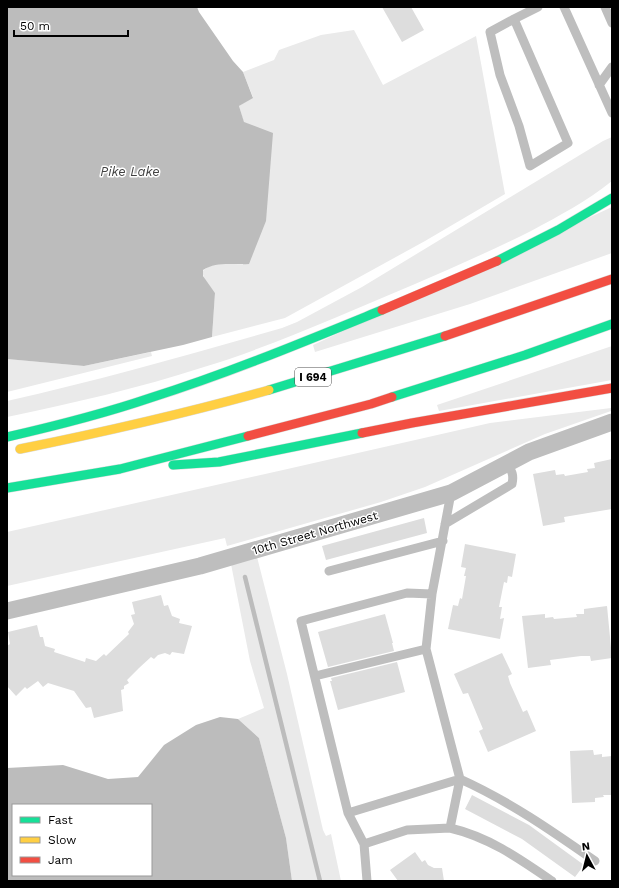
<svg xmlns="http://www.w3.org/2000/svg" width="619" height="888" viewBox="0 0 619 888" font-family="'Work Sans',sans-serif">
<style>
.green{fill:#eaeaea}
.water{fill:#bcbcbc;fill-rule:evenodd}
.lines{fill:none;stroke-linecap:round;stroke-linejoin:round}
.stream{stroke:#bcbcbc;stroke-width:4.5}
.building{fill:#ddd}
.fast-casing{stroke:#dbdbdb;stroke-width:10}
.slow-casing{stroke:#dbdbdb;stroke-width:10}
.jam-casing{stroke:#dbdbdb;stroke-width:10}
.lane{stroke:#bebebe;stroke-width:9}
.street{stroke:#bebebe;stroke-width:17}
.fast{stroke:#16e098;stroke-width:9}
.slow{stroke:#ffcf43;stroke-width:9}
.jam{stroke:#f24e42;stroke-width:9}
.labels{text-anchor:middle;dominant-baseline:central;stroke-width:3;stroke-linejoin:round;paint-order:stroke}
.shield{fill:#fff;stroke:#4c4c4c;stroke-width:1}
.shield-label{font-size:11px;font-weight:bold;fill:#000}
.street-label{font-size:12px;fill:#000;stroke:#fff}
.water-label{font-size:13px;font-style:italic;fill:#414141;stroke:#fff}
</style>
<rect width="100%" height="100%" fill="#fff"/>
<path class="green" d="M 354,30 L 383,85 L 476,36 L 505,194 L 425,241 L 285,318 L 212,337 L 215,293 L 205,280 L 202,272 C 210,261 231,263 243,265 L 244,123 L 239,106 L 253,97 L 243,72 L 274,60 L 279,50 L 321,35 Z
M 612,137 L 612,181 C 587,201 559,216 531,231 C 493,250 454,267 415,284 C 345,313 276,345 204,367 C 140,388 73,403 7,417 L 7,401 C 100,380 191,354 282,328 L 297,322 L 362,287 L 603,141 Z
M 612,207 L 612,253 L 470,304 L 315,352 L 313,345 Z
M 612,346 L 612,380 L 439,411 L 437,405 Z
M 151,352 L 152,356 L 7,392 L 7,359 L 84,366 Z
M 611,408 L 611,411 L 545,434 L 425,487 L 381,502 L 227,546 L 225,538 L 7,586 L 7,532 L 283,470 L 490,423 Z
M 257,557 L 287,674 L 323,830 L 326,836 L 331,834 L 341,881 L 292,881 L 286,838 L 259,738 L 238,719 L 264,708 L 250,661 L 231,564 Z"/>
<path class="water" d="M 7,7 L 197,7 L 199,12 L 233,61 L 243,72 L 253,98 L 239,106 L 244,122 L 273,133 L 266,221 L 249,264 C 233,265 217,261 203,270 L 203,276 L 215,293 L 212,337 L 183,345 L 84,366 L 7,359 Z
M 220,717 L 238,719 L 259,738 L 286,838 L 292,881 L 7,881 L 7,768 L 63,765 L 108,779 L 138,777 L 164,745 L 196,725 ZM 13,805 L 151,805 L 151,875 L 13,875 Z"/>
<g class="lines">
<path class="stream" d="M 245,577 L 320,881"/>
</g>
<path class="building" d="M 382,7 L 411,7 L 424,30 L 402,42 Z
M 612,459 L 612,509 L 564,517 L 565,522 L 543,526 L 533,474 L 555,470 L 556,475 L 564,474 L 565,476 L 588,472 L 587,469 L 595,468 L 594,463 Z
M 424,518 L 427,533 L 326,560 L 322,546 Z
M 465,544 L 516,554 L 512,577 L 508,576 L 507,583 L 504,582 L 499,607 L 502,607 L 500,619 L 504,618 L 500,639 L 448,629 L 453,605 L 458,606 L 460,598 L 462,599 L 466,576 L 464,576 L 466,568 L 461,567 Z
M 161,595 L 164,606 L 168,605 L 172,616 L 180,619 L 179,623 L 192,626 L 184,654 L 172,652 L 170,655 L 165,653 L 158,655 L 154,659 L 151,657 L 139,668 L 127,680 L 129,683 L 124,686 L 124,689 L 121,690 L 123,711 L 94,718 L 91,707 L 86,708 L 74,691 L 48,683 L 43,687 L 38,681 L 27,689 L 25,687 L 16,696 L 7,686 L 7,646 L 10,644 L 8,632 L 37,625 L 40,637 L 43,637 L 45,646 L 55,649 L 54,652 L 85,662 L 86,658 L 96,661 L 104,654 L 106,656 L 129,634 L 128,632 L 134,624 L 131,615 L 135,614 L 132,602 Z
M 607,606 L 612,658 L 591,661 L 590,656 L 581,656 L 550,660 L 551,665 L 528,668 L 522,616 L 545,614 L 545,618 L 553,617 L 554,619 L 577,617 L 576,614 L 584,614 L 584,609 Z
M 385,614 L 393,643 L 392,643 L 394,651 L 328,667 L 318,632 Z
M 502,653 L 512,674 L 508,676 L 510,683 L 523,712 L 527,710 L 536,731 L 488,752 L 479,731 L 483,729 L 468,693 L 463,694 L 454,674 Z
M 397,662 L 405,692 L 338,710 L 330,681 L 332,681 L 331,678 Z
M 593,750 L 594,755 L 602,754 L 602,757 L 612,756 L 612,795 L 603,795 L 604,797 L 595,798 L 595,802 L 572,803 L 570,751 Z
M 472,795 L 529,825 L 584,865 L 575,877 L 522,839 L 465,809 Z
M 415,852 L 422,862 L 425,860 L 428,865 L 434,868 L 442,868 L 444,881 L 398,881 L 390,870 Z"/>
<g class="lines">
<defs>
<path id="fast" d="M 497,261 L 558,230 L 612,198
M 269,390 L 445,336
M 392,397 L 525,355 L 612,324
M 7,437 C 55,426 103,414 150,398 C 229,373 306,341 382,310
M 173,465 L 219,462 L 362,433
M 7,488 L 120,469 L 248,436"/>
<path id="slow" d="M 20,449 C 104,432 187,413 269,390"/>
<path id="jam" d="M 382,310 L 497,261
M 445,336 L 612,279
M 362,433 L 412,423 L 612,388
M 248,436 L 371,404 L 392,397"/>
</defs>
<use href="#fast" class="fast-casing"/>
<use href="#slow" class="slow-casing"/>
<use href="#jam" class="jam-casing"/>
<path class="lane" d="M 564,7 L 612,113
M 605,7 L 612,23
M 514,19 L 568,143 L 530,166 L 519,126 L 500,75 L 490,32 Z
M 514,19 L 538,7
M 599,85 L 612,67
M 451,493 L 432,594 L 426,649 L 460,779 L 450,828 C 489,837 520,859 552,881
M 445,524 L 512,484 C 514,475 512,471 507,464
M 329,571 L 443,541
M 315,676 L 426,649
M 348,813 L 460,779 C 509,801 552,831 595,861
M 364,844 L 348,813 L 301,621 L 407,593 L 432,594
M 367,881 L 364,844 L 407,830 L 450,828"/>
<path class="street" d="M 7,611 L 200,566 L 451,493 L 529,452 L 612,422"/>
<use href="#fast" class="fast"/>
<use href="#slow" class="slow"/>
<use href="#jam" class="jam"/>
</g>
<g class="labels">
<rect class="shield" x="295" y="368" width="36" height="18" rx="3"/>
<g class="shield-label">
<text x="313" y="377">I 694</text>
</g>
<g class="street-label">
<text transform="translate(315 533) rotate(-16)">10th Street Northwest</text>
</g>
<g class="water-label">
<text x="130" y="171">Pike Lake</text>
</g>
</g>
<rect width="619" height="888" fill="none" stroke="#000000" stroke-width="16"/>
<rect x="12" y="804" width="140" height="72" fill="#ffffff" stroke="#999999"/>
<rect x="20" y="817" width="20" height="6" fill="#16e098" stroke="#999999"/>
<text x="48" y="824" font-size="12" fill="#000000">Fast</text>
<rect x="20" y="837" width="20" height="6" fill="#ffcf43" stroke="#999999"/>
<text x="48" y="844" font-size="12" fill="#000000">Slow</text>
<rect x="20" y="857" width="20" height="6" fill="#f24e42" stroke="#999999"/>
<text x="48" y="864" font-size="12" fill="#000000">Jam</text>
<g transform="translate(587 856) rotate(353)" stroke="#ffffff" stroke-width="3" paint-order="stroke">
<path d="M0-3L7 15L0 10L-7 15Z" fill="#000000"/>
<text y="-6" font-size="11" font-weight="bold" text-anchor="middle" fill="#000000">N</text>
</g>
<path d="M14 30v6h114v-6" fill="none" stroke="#000000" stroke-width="2"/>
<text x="20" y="30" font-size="12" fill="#000000" stroke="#ffffff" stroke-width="3" paint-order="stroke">50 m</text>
</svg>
